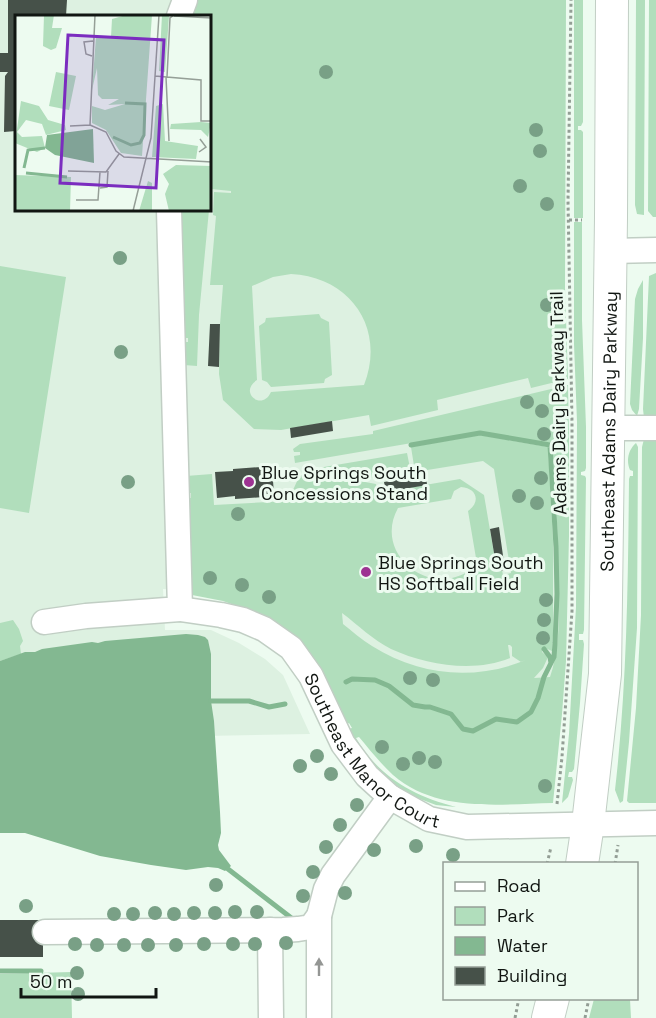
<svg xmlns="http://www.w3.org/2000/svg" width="656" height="1018" viewBox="0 0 656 1018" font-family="'Space Grotesk',sans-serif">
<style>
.built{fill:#ddf1e1;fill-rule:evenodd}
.green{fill:#b1debc;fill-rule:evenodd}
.water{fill:#83b891}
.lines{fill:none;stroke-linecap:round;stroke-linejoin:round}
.stream{stroke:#83b891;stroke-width:5}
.building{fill:#465149}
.minor-casing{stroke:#c1cec4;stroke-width:27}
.major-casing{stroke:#c1cec4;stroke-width:34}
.path{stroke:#939e95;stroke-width:3;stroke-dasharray:3 3;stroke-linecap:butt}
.minor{stroke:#fff;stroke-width:24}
.major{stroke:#fff;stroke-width:32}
.tree{fill:#79a086}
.oneway{fill:#949694}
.poi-dot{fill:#9d3292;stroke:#edfbf0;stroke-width:2}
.labels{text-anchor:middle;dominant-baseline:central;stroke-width:6;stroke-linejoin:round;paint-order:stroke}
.street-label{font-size:18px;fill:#111612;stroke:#edfbf0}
.poi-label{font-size:18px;fill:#111612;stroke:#edfbf0;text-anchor:start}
.inset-river{fill:none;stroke:#83b891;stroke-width:3}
.inset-road{fill:none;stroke:#959f97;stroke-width:1.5}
.view{fill:#7b2cbf;fill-opacity:0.15;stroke:#7b2cbf;stroke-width:3}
.inset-edge{fill:none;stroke:#111612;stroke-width:3}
</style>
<rect width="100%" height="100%" fill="#edfbf0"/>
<path class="built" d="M 0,0 L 562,0 L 559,733 L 211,590 L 163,589 L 165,630 L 211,630 L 239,643 L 265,659 L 283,675 L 310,734 L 0,740 ZM 16,16 L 210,16 L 210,210 L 16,210 Z"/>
<path class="green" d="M 195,0 L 566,0 L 565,288 L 568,379 L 531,388 L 528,378 L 437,400 L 438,410 L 371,426 L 369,415 L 281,430 L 254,429 L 223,400 L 219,374 L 220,324 L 223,285 L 210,285 L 216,216 L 213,215 L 214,192 L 231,193 L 231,191 L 211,189 L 210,197 L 210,16 L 188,16 ZM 291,274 C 351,277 386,329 364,385 L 271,392 C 262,412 238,392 257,380 L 252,286 L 273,277 Z
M 574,0 L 583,0 L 583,122 L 581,126 L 578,126 L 578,130 L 581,130 L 583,132 L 583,218 L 574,218 Z
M 636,0 L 645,0 L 644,215 L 637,214 L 635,205 Z
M 649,0 L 656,0 L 656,217 L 653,217 L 648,211 Z
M 181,210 L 209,210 L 199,315 L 197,366 L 184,365 L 184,345 L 185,342 L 188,342 L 188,338 L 185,338 Z
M 574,222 L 582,222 L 582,320 L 586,427 L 586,468 L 585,471 L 581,472 L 581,475 L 585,476 L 586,478 L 584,630 L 583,634 L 579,634 L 579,640 L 583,640 L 584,644 L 580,703 L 574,769 L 572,772 L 569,772 L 568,777 L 572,777 L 573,780 L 568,797 L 562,803 L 569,734 L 576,607 L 577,422 L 574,344 Z
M 0,266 L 66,277 L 29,513 L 0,508 Z
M 656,273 L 656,419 L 644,418 L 643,409 L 649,276 Z
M 643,280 L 643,338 L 639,409 L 637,416 L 632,410 L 630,404 L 635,299 L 638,289 Z
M 319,314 L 321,318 L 329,322 L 332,375 L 325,379 L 324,383 L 271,387 L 267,382 L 262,380 L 259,326 L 265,322 L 266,318 Z
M 568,385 L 569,436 L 569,536 L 566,661 L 562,714 L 553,803 C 499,804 437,813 393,775 C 380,763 370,750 359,737 L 356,738 C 379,777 413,796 456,807 L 436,805 L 412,796 L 394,786 L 366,759 L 348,729 L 352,728 L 349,723 L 346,725 L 254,612 L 223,601 L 192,595 L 191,593 L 188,498 L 191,498 L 191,493 L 187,493 L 186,476 L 212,474 L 214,505 L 286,501 L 289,499 L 298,479 L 297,476 L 316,473 L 376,484 L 378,493 L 460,479 L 484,495 L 497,571 L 502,570 L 503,575 L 511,573 L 494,469 L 483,461 L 415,472 L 411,447 L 480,435 L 548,447 L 553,540 L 553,635 L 552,651 L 545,648 L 542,649 L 542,652 L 548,657 L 543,668 L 534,678 L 550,677 C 561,645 559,610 558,577 C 558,532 556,488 552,443 L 476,432 L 295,463 L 294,456 L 300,455 L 300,452 L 294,452 L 293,449 L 300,444 L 373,434 L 373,431 ZM 461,487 C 477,488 481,502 468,511 L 477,564 C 437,604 371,557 398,508 L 451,499 L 454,491 ZM 342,613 C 358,625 373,640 391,649 C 426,665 474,673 510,658 L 508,645 L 510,645 L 512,647 L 512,656 L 521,662 L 526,660 C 474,681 420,676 372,646 C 362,640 352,631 343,624 Z
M 644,439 L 656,439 L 656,803 L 629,803 L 627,801 L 636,708 L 641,615 L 642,447 Z
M 636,443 L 638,447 L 637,628 L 629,742 L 623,801 L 620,803 L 615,790 C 627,686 628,583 629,479 L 630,476 L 633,476 L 633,471 L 630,470 C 626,461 628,450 636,443 Z
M 407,453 L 411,473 L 375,478 L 318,468 Z
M 13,620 L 19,629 L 23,641 L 20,646 L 21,654 L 0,661 L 0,623 Z
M 71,972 L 72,1018 L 0,1018 L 0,974 Z
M 594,999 L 630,999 L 631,1018 L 589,1018 Z"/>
<path class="water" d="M 186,634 L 198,635 L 205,637 L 208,640 L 211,654 L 211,701 L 214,721 L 220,812 L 221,833 L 218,845 L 219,850 L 231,866 L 225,871 L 218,868 L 208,867 L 186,870 L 151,865 L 100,856 L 25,833 L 0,833 L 0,661 L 25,652 L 35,652 L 42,649 L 92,642 L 98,643 L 105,641 Z"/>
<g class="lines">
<path class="stream" d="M 544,649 L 550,657 L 551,663
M 346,682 L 352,679 L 375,680 L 389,686 L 413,705 L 425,707 L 430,707 L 451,714 L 463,729 L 473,731 L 496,719 L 517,722 L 531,712 L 538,698 L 544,677 L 554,657 L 555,643 L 557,594 L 556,547 L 550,445 L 480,433 L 411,445
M 211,701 L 249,701 L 269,707 L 285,704
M 228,869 L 294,920
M 0,971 L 41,971"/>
</g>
<path class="building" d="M 8,0 L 67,0 L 66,16 L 16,16 L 16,131 L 4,132 L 5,76 L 8,72 L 0,72 L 0,53 L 8,53 Z
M 210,324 L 220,324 L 219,367 L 208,366 Z
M 332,421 L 333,431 L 291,438 L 290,428 Z
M 261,467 L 261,469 L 272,468 L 274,494 L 263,494 L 264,497 L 235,499 L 235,496 L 217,498 L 215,472 L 233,471 L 233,469 Z
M 426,475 L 427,485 L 386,492 L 384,482 Z
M 499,527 L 505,570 L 497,571 L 490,529 Z
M 0,920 L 43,920 L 43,957 L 0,957 Z"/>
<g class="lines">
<defs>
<g id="minor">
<path d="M 179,16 L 185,0"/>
<path d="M 611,251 L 656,250"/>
<path d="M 608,428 L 656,428"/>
<path id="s1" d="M 180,609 L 221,615 L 243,620 L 264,629 L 291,648 L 311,676 L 343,744 L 367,776 L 390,797 L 429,819 L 467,827 L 656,823"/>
<path d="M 44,622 L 86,616 L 180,609 L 169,210"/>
<path d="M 270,930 L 271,1018"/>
<path d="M 45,932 L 283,930 L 298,929 L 311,927 L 319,916 L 326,889 L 333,875 L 390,797"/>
<path d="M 319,1018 L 319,916"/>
</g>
<g id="major">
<path id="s2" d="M 582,864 L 588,824 L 605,674 L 611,218 L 612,0"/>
<path d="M 548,1018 L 553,998"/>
</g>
</defs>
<use href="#minor" class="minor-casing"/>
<use href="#major" class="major-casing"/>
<path class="path" d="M 569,220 L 582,220
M 557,804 L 562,757 L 572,611 L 572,422 L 568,201 L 571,0
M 547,864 L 551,847
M 615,864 L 618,845
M 515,1018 L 519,998
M 585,1018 L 589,998"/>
<use href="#minor" class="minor"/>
<use href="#major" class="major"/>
</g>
<g class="tree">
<circle cx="326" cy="72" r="7"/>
<circle cx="536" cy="130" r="7"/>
<circle cx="540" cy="151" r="7"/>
<circle cx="520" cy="186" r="7"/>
<circle cx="547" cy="204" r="7"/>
<circle cx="120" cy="258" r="7"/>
<circle cx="547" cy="305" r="7"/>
<circle cx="121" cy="352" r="7"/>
<circle cx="527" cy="402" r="7"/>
<circle cx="542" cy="411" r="7"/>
<circle cx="544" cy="434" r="7"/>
<circle cx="541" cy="478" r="7"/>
<circle cx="128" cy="482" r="7"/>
<circle cx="519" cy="496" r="7"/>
<circle cx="537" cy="503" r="7"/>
<circle cx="238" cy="514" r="7"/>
<circle cx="210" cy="578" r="7"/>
<circle cx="242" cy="585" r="7"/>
<circle cx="269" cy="597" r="7"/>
<circle cx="546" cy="600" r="7"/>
<circle cx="544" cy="620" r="7"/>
<circle cx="543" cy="638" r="7"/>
<circle cx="410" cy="678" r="7"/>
<circle cx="433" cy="680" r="7"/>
<circle cx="382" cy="747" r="7"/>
<circle cx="317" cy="756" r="7"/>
<circle cx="419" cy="758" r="7"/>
<circle cx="435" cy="762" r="7"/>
<circle cx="403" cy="764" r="7"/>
<circle cx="300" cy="766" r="7"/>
<circle cx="331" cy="774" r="7"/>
<circle cx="545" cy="786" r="7"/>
<circle cx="357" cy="805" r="7"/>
<circle cx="340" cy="825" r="7"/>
<circle cx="416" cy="846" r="7"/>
<circle cx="326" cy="847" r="7"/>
<circle cx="374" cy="850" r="7"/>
<circle cx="453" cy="855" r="7"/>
<circle cx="313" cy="872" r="7"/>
<circle cx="216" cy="885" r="7"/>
<circle cx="345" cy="893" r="7"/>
<circle cx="303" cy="896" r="7"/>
<circle cx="26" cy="906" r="7"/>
<circle cx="235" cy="912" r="7"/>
<circle cx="257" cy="912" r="7"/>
<circle cx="155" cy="913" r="7"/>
<circle cx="194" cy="913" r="7"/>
<circle cx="215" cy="913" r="7"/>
<circle cx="114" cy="914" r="7"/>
<circle cx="133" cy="914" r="7"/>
<circle cx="174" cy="914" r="7"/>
<circle cx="286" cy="943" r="7"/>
<circle cx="75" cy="944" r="7"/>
<circle cx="204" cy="944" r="7"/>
<circle cx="233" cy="944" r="7"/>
<circle cx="255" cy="944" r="7"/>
<circle cx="97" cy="945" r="7"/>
<circle cx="124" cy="945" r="7"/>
<circle cx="148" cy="945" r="7"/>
<circle cx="176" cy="945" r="7"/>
<circle cx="77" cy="973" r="7"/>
<circle cx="78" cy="994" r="7"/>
</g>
<defs><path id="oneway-solid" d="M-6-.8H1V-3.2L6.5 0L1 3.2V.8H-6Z" transform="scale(1.5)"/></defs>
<use class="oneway" href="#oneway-solid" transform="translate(319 967) rotate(-90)"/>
<g class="poi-dot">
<circle cx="249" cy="482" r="6"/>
<circle cx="366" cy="572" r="6"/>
</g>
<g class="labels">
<g class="street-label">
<text transform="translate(558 403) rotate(-91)">Adams Dairy Parkway Trail</text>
<text stroke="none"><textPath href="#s2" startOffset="434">Southeast Adams Dairy Parkway</textPath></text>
<text stroke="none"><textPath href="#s1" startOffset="254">Southeast Manor Court</textPath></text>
</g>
<g class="poi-label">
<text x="261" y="472">Blue Springs South<tspan x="261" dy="21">Concessions Stand</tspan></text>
<text x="378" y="562">Blue Springs South<tspan x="378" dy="21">HS Softball Field</tspan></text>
</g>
</g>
<g transform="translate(15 15)">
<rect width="196" height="196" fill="#edfbf0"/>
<path d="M 29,0 L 39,0 L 37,13 L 47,13 L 41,33 L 36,35 L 28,31 ZM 111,0 L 137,0 L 127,141 L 106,138 L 91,115 L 77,108 L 77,91 L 90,95 L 110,89 L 93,90 L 104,84 L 87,84 L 83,80 L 82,53 L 77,75 L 81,22 L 96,22 L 97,4 ZM 147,0 L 154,1 L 150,57 L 144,56 ZM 41,57 L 61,61 L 54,95 L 34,91 ZM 6,86 L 24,91 L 33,105 L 50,110 L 51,115 L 31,120 L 27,109 L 11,105 L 2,117 L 7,122 L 27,121 L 30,133 L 22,137 L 0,128 ZM 148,89 L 150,126 L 183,131 L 181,144 L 137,142 L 141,91 ZM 186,107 L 196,108 L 193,122 L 186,115 L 155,114 L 156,109 ZM 161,150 L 196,151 L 196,196 L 154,196 L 150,179 L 154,169 L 148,159 ZM 0,160 L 56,162 L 55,196 L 0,196 ZM 133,166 L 137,168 L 137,196 L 124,196 Z" fill="#b1debc"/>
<path d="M 78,114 L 79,148 L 40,140 L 30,133 L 32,120 Z" fill="#83b891"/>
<path class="inset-river" d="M 98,122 L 116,130 L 125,128 L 129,120 L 130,89 L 110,88M 9,153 L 13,135 L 30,133M 11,158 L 52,162"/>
<path class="inset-road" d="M 57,0 L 109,0M 159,1 L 197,3M 77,41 L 71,39 L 69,27 L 78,26M 140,61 L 186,65 L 186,106 L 197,106M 151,62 L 154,126M 152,62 L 155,3 L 159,0M 75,110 L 91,117 L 101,136 L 109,142 L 197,147M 55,111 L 75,110 L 80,0M 184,137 L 191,132 L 185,124M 53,156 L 91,157 L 104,139M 85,173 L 92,172 L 93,156M 61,185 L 83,185 L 85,157M 118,196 L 136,123 L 144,0"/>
<path class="view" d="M 53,20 L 149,25 L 141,173 L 45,168 Z"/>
<rect width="196" height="196" class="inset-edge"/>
</g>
<rect x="443" y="862" width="195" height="138" fill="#edfbf0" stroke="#959f97" stroke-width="1.5"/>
<rect x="455" y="882" width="30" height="9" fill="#ffffff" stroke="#959f97" stroke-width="1.5"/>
<text x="497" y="892" font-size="18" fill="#111612">Road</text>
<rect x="455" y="907" width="30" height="18" fill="#b1debc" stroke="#959f97" stroke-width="1.5"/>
<text x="497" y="922" font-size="18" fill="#111612">Park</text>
<rect x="455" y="937" width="30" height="18" fill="#83b891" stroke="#959f97" stroke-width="1.5"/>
<text x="497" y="952" font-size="18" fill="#111612">Water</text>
<rect x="455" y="967" width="30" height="18" fill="#465149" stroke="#959f97" stroke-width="1.5"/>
<text x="497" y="982" font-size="18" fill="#111612">Building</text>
<path d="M21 988v9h135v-9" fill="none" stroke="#111612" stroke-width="3"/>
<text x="30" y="988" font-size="18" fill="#111612" stroke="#edfbf0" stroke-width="4.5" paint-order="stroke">50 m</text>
</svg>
